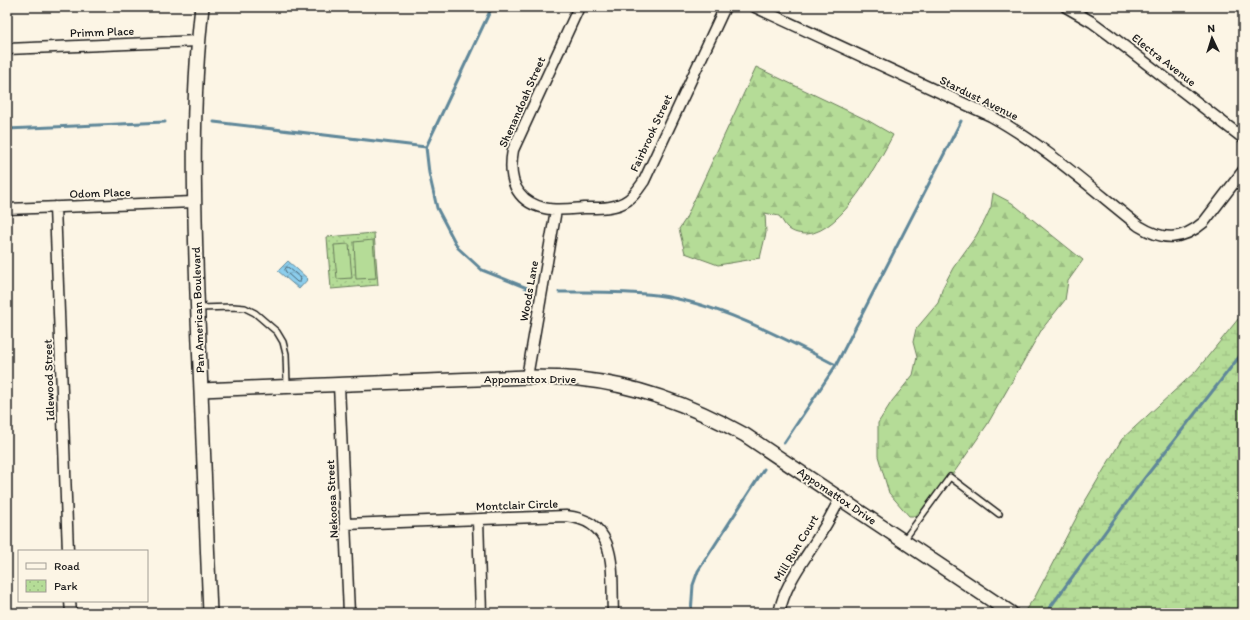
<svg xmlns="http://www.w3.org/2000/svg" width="1250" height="620" viewBox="0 0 1250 620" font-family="Itim,sans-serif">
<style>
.forest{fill:url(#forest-firs);stroke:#687c5a}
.wetland{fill:url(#wetland-marsh);stroke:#687c5a}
.park{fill:url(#park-dots);stroke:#687c5a}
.pitch{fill:#b5dc97;stroke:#687c5a}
.water{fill:url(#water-waves);stroke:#5f8799}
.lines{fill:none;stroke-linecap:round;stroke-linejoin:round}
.shore{stroke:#496370;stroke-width:1}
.stream{stroke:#5f8799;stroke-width:3}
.service-casing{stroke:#1c1c1c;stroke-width:8}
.minor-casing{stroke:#1c1c1c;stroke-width:13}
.tertiary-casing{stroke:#1c1c1c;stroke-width:16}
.service{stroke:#fcf5e5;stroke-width:5}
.minor{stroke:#fcf5e5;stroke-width:10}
.tertiary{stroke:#fcf5e5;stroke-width:13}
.labels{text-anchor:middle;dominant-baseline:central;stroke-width:3.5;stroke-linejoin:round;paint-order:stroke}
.street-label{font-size:12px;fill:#1c1c1c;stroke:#fcf5e5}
</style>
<defs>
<pattern id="forest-firs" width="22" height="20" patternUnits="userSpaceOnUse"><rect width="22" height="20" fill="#b5dc97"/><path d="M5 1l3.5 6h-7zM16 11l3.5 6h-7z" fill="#9bbc82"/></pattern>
<pattern id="wetland-marsh" width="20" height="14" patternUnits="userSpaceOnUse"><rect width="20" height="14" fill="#b5dc97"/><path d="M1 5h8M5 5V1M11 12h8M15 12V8" fill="none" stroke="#9bbc82"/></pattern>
<pattern id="park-dots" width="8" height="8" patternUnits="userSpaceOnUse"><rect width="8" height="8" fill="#b5dc97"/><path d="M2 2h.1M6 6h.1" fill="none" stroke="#9bbc82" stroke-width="1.8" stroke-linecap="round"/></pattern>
<pattern id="water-waves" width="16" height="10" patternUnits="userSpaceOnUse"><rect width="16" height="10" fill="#8cceed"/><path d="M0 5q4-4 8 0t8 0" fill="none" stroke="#78b0cb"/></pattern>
</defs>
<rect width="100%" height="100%" fill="#fcf5e5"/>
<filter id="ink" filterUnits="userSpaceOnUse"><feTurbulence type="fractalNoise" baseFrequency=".025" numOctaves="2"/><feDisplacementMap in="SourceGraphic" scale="8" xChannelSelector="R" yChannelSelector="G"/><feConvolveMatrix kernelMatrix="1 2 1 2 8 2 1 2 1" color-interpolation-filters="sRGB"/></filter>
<g filter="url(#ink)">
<path class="forest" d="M 756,67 L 869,121 L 893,135 C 878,163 842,232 807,234 C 801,234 793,233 788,228 C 784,225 782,219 779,216 L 765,213 L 766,233 L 760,258 L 718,265 L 685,253 L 679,229 L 685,220 Z
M 993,193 L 1012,203 L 1083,260 L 1068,281 L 1065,300 L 1042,329 L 987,425 L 955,471 L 919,516 L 909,516 L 889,493 L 878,456 L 878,423 L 892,401 L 913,375 L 917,357 L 913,342 L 916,329 L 938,303 L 943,287 L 953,268 L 976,236 L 985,220 L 991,207 Z"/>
<path class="wetland" d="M 1243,313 L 1243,613 L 1023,613 L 1035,597 L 1084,503 L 1122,439 L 1196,371 Z"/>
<path class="park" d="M 374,233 L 378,285 L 331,289 L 327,237 Z"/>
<path class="pitch" d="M 373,240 L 376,278 L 356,279 L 354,242 Z
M 349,244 L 352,278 L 337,279 L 334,245 Z"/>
<path class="water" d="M 288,261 L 308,279 L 299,289 L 278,271 Z"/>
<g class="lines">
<path class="shore" d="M 287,267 L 289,268 L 301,278 L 300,282 L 297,282 L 286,272 L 285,270 Z"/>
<path class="stream" d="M 492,7 L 426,147 L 429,173 L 437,208 L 458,248 L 482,270 L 527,288
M 214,122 L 426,147
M 7,129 L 165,122
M 559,292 C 591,292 623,291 656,295 C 720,304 779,336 836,365
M 784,443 L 836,365 L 961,121
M 691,613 L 693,585 L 698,571 L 764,469
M 1046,613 L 1140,484 L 1243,352"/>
<defs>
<path id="service" d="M 199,308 L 233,307 L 245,308 L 255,313 L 277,332 L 283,342 L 286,354 L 287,385
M 904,540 L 950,477 L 999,514"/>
<path id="minor" d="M 579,7 L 513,150 C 508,177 514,201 544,208 C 556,211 571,209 584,208 C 598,208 616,209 628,200 C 635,195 639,188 644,181 L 725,7
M 755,7 L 991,116 C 1044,145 1091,188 1139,226 C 1163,241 1182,241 1204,222 L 1243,171
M 1066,7 L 1092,22 L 1111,36 L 1243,138
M 7,49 L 198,41
M 55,207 L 68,551
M 7,209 L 194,202
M 527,377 L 556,210
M 339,385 L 349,613
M 478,520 L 481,613
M 346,524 L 566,516 C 620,521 611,573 613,613
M 70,601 L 71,613
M 779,613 C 786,580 806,559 822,531 C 829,521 834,509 840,499"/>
<path id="tertiary" d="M 202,7 C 191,102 194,198 197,293 C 201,400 206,506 210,613
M 201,390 L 527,377 C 544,377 562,377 579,379 C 638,385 693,406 745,435 L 1011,613"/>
</defs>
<use href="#service" class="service-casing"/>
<use href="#minor" class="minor-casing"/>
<use href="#tertiary" class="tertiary-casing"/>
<use href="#service" class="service"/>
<use href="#minor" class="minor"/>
<use href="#tertiary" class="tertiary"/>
</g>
</g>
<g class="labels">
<g class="street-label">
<text transform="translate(102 32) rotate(-2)">Primm Place</text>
<text transform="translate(1164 60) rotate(38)">Electra Avenue</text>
<text transform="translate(979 98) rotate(26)">Stardust Avenue</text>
<text transform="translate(522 102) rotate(-66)">Shenandoah Street</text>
<text transform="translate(651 133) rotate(-65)">Fairbrook Street</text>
<text transform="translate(100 193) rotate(-2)">Odom Place</text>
<text transform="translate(529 291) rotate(-80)">Woods Lane</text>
<text transform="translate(198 310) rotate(-92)">Pan American Boulevard</text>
<text x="530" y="379">Appomattox Drive</text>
<text transform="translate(49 380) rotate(-92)">Idlewood Street</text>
<text transform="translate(837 496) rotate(34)">Appomattox Drive</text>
<text transform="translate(332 499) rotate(-93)">Nekoosa Street</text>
<text transform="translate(517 505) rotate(-2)">Montclair Circle</text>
<text transform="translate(796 548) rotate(-59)">Mill Run Court</text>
</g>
</g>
<rect width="1250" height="620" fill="none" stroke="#fcf5e5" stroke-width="24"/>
<rect x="12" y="12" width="1226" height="596" fill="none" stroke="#1c1c1c" stroke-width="1.5" filter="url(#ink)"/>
<rect x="18" y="550" width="130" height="52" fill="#fcf5e5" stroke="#a29e95"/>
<rect x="26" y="563" width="20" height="6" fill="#fcf5e5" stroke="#a29e95"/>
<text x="54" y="570" font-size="12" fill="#1c1c1c">Road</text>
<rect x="26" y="580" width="20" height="12" fill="url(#park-dots)" stroke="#a29e95"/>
<text x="54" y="590" font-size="12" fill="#1c1c1c">Park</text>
<g transform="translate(1212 38) rotate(356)" stroke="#fcf5e5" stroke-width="3" paint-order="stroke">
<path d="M0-3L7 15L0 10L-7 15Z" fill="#1c1c1c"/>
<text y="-6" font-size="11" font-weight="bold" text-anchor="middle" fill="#1c1c1c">N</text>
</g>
</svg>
